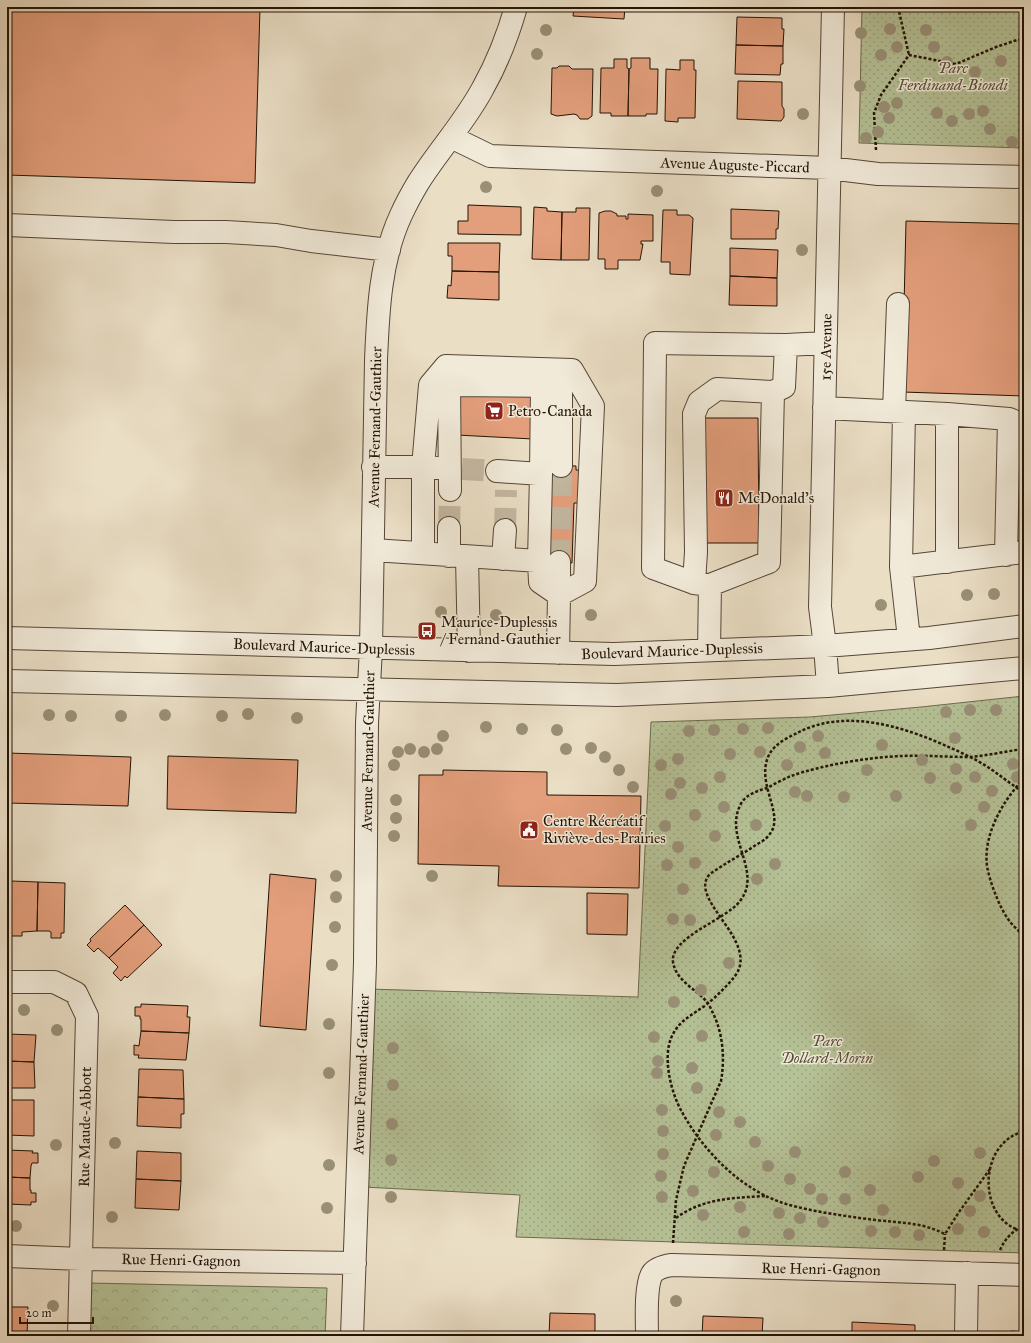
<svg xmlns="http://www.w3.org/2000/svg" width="1031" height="1343" viewBox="0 0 1031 1343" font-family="'IM FELL Great Primer',serif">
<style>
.forest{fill:url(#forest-crowns);stroke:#6c6a4e}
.park{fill:url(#park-dots);stroke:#6c6a4e}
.building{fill:#e39e7b;stroke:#231406}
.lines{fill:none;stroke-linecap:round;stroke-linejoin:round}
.minor-tunnel{stroke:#c2b69f;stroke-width:22;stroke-dasharray:22 11;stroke-linecap:butt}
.minor-casing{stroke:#554636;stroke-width:24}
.path{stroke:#231406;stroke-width:2.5;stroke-dasharray:3 2;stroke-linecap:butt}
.minor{stroke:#f1ead9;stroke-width:22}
.tree{fill:#999077}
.labels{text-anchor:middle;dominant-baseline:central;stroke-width:3;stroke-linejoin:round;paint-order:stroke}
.park-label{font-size:15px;font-style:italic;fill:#565138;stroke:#f1ead9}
.street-label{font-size:15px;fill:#231406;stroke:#f1ead9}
.poi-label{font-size:15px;fill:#231406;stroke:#f1ead9;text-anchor:start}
</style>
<defs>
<pattern id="forest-crowns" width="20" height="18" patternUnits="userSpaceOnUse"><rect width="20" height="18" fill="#b5c196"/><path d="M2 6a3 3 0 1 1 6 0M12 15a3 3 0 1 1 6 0" fill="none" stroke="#9ba580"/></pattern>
<pattern id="park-dots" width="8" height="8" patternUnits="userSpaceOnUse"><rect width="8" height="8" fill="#b5c196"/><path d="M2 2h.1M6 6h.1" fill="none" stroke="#9ba580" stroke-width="1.8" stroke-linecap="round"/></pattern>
</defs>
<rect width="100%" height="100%" fill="#eadec5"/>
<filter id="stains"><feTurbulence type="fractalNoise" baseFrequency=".005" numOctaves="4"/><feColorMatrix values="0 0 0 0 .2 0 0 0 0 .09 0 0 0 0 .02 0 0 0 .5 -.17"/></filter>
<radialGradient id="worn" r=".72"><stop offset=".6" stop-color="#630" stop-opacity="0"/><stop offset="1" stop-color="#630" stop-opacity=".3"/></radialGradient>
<path class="forest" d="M 88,1283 L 327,1288 L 325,1336 L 87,1336 Z"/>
<path class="park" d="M 862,7 L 1024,7 L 1024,148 L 859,143 Z
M 1024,696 L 1024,1253 L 516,1237 L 520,1195 L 363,1187 L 368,989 L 638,997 L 651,722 L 810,717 L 921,707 Z"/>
<path class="building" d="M 7,7 L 260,7 L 255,183 L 7,175 Z
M 574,7 L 625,7 L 624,19 L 573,16 Z
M 737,7 L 782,7 L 782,10 L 736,9 Z
M 737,17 L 782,18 L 782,29 L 784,29 L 783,46 L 736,45 Z
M 736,45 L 783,46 L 783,64 L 781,64 L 780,75 L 735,74 Z
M 631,58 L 650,58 L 650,69 L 658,69 L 657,114 L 646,114 L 646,116 L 628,116 L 629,69 L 631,68 Z
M 614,59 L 627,59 L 627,68 L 629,69 L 628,116 L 611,116 L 611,113 L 600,113 L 601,68 L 614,68 Z
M 680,60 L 694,60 L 694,70 L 696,70 L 695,118 L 678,118 L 678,122 L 665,121 L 666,69 L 680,70 Z
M 559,66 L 569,66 L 572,69 L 593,69 L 592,116 L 588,119 L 580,119 L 577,115 L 574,114 L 557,116 L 551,114 L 552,68 L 557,68 Z
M 738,81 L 782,82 L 782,106 L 784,109 L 784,117 L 781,121 L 737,119 Z
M 468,205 L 521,207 L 521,235 L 458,234 L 458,221 L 468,221 Z
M 534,207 L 547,208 L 547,211 L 562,212 L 561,260 L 532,259 Z
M 576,208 L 590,208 L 589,260 L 561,260 L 562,212 L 576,212 Z
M 731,209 L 779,211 L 778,229 L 776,229 L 776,239 L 731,239 Z
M 663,210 L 677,210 L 677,215 L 689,215 L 693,218 L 690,275 L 670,274 L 670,262 L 661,262 Z
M 605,211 L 611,211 L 617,214 L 617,216 L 626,216 L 626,219 L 628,219 L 628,214 L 653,215 L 653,241 L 641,241 L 641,244 L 643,244 L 640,260 L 618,260 L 618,269 L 605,269 L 605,259 L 598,259 L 599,213 Z
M 906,221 L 1024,224 L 1024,396 L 902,392 Z
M 448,243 L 500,243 L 499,272 L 452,271 L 452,256 L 448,256 Z
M 730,248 L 778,250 L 777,278 L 730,276 Z
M 452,271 L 499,272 L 499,300 L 447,298 L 448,285 L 451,286 Z
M 730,276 L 777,278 L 777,306 L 729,305 Z
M 458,387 L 534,391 L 533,439 L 456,435 Z
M 701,418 L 758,418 L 759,543 L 702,543 Z
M 550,465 L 576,466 L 576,470 L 585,470 L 584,503 L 574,503 L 572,563 L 547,562 Z
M 7,753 L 131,757 L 128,806 L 7,803 Z
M 168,756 L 298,760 L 296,813 L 167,809 Z
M 443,770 L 547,772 L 547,795 L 641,796 L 639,888 L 498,886 L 499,866 L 418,864 L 419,775 L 443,775 Z
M 270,874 L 316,879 L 306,1030 L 260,1026 Z
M 11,881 L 38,882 L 37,931 L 22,932 L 22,936 L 11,936 L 11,931 L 10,931 Z
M 38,882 L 65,883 L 64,933 L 61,933 L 61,938 L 51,938 L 51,932 L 49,931 L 37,931 Z
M 587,893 L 628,894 L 627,935 L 587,934 Z
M 125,905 L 144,925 L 109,958 L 98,948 L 94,952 L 87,945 L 91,941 L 90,939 Z
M 144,925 L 162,945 L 127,978 L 125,976 L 121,981 L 113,973 L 118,967 L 109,958 Z
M 141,1004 L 188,1006 L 187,1017 L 190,1017 L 189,1033 L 141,1031 L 141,1019 L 140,1019 L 140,1016 L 135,1016 L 135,1007 L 141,1007 Z
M 141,1031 L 189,1033 L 186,1060 L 138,1058 L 139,1055 L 134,1055 L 134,1045 L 139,1046 Z
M 7,1034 L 36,1035 L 34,1062 L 7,1061 Z
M 7,1061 L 34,1062 L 35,1088 L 7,1088 Z
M 139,1069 L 183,1070 L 184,1099 L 138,1097 Z
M 138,1097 L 184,1099 L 184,1114 L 181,1114 L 181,1128 L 137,1126 Z
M 7,1100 L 34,1100 L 34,1136 L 7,1135 Z
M 7,1150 L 33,1151 L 32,1153 L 38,1153 L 38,1163 L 32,1163 L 31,1166 L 30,1178 L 7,1177 Z
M 137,1151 L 181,1153 L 181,1181 L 136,1179 Z
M 7,1177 L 30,1178 L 30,1190 L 31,1190 L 31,1193 L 36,1193 L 36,1202 L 31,1202 L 31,1205 L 7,1204 Z
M 136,1179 L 181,1181 L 179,1210 L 135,1208 Z
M 7,1307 L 28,1307 L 27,1336 L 7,1336 Z
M 550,1313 L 595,1314 L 595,1336 L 549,1336 Z
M 703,1316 L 763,1318 L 762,1336 L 702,1336 Z
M 852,1322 L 915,1325 L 915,1336 L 852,1336 Z
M 1011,1331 L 1024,1332 L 1024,1336 L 1011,1336 Z"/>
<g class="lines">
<path class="minor-tunnel" d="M 462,469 L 497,471
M 449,528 L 450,490
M 505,530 L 506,490
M 559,562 L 561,466"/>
<defs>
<path id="minor" d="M 451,137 L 490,156 L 829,168 L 878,174 L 1024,177
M 7,225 L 174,232 L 226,232 L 276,235 L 311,241 L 389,250
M 786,345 L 826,343
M 824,408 L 947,414 L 1009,419 L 1024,425
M 894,411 L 898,304
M 904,412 L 901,567 L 1024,552
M 373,467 L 423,467 L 430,385 L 446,366 L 572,370 L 593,406 L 585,581 L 559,595 L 559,562
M 497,471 L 541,474 L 539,561
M 541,474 L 542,386
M 450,490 L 449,385 L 561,386 L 561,466
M 373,550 L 539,561 L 540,582 L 559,595 L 558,653
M 423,553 L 423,467 L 438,468
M 1006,555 L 1009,419
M 449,556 L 449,528
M 467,557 L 469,651
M 503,559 L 505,530
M 947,562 L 947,414
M 901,567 L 909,639
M 694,583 L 696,552 L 694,414 L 699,402 L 717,389 L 773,392 L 784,387 L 786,345 L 655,343 L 653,568 L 694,583 L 710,585 L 769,562 L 773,392
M 7,638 L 614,654 L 825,646 L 929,638 L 1024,626
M 709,650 L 710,585
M 7,681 L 617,695 L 828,686 L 1024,668
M 828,686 L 825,646 L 820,607 L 833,7
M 7,982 L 54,982 L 76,993 L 87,1016 L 79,1336
M 7,1256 L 81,1259 L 355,1263
M 352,1336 L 365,963 L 367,723 L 371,648 L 376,360 C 378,312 380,260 401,215 C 406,204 412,193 418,183 C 438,151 465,122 483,88 C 497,63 508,35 516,7
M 647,1336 C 647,1321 645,1286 652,1274 C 656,1268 665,1266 672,1265 L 1024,1275
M 966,1336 L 967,1273"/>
</defs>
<use href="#minor" class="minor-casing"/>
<path class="path" d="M 898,7 L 909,55
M 876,150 L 874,113 L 881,95 L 909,55 L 956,64 L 996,47 L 1017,40 L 1024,39
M 1024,778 C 1003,801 983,834 987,866 C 989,877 993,889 997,898 C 1003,913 1011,926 1024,935
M 990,1169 L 959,1212 L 945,1234 C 921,1222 901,1223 875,1220 C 845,1216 814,1212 786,1204 C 741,1190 704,1152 682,1112 C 671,1093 662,1057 672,1036 C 680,1019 693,1015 707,1004 C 716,997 728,985 735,976 C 761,941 686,899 710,874 C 724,864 739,856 753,847 C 758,843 765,841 768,836 C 788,816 753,783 770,753 C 776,743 789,737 799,732 C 847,708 905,727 951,748 C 962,753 973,758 983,764 C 996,772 1008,782 1020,790 L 1024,791
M 676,1218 C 703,1198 733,1198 766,1196
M 1016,1229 C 978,1213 980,1147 1019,1133 L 1024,1122
M 673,1243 L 676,1200 L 684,1166 L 721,1081 C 725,1058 723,1034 713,1013 C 711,1010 710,1005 707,1002 C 696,989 676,981 673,962 C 670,937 726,920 740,901 C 764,871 721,836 742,802 C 748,793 759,791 769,787 C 776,783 784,779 791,776 C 822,765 870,757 902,756 C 924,755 946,757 968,757 C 987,756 1006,751 1024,749
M 944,1250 L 945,1234
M 1000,1250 C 1005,1239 1012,1231 1024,1226"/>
<use href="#minor" class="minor"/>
</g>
<g class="tree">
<circle cx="890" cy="29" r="6"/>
<circle cx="546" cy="30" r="6"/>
<circle cx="926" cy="30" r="6"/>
<circle cx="861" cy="33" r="6"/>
<circle cx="897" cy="47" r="6"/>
<circle cx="934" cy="47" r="6"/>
<circle cx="537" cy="54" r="6"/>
<circle cx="881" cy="55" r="6"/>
<circle cx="1001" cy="61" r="6"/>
<circle cx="947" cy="62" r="6"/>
<circle cx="975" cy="72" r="6"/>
<circle cx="860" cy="86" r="6"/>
<circle cx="897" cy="103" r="6"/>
<circle cx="884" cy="107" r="6"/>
<circle cx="983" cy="111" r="6"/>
<circle cx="937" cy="113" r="6"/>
<circle cx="803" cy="114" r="6"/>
<circle cx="969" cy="114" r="6"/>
<circle cx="889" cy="118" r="6"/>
<circle cx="952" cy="121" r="6"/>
<circle cx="990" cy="129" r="6"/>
<circle cx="878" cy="132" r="6"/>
<circle cx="866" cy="138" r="6"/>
<circle cx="1012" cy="142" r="6"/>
<circle cx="486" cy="187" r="6"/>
<circle cx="657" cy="191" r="6"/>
<circle cx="802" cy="250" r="6"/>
<circle cx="994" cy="594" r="6"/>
<circle cx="967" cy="595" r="6"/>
<circle cx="881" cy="605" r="6"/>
<circle cx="441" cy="612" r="6"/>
<circle cx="496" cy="615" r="6"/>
<circle cx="591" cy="615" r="6"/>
<circle cx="970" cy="710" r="6"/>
<circle cx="996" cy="710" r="6"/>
<circle cx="946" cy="712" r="6"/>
<circle cx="248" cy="714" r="6"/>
<circle cx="49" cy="715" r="6"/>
<circle cx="165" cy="715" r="6"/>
<circle cx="71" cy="716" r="6"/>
<circle cx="121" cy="716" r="6"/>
<circle cx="222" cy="716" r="6"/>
<circle cx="297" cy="718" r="6"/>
<circle cx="486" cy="727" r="6"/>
<circle cx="768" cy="728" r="6"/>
<circle cx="522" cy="729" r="6"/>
<circle cx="743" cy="729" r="6"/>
<circle cx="557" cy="730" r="6"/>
<circle cx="714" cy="730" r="6"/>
<circle cx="689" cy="731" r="6"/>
<circle cx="443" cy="736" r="6"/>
<circle cx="818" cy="736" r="6"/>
<circle cx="955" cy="738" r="6"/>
<circle cx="882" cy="745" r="6"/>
<circle cx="800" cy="747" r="6"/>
<circle cx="591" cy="748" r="6"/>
<circle cx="410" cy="749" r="6"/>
<circle cx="437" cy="749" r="6"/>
<circle cx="566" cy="749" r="6"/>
<circle cx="398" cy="752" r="6"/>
<circle cx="424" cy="752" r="6"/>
<circle cx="760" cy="752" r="6"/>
<circle cx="825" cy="753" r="6"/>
<circle cx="730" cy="754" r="6"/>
<circle cx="605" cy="757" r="6"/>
<circle cx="678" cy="759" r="6"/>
<circle cx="922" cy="760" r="6"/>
<circle cx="1013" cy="764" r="6"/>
<circle cx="394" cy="765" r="6"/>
<circle cx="661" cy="765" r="6"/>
<circle cx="787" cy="765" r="6"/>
<circle cx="956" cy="769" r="6"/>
<circle cx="619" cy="770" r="6"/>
<circle cx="867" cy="770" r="6"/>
<circle cx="720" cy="777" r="6"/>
<circle cx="975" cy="777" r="6"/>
<circle cx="1017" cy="777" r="6"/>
<circle cx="930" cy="778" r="6"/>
<circle cx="680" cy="783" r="6"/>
<circle cx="633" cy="787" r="6"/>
<circle cx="702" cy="788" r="6"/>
<circle cx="956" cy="788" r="6"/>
<circle cx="992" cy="791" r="6"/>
<circle cx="795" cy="792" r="6"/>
<circle cx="671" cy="794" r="6"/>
<circle cx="807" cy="796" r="6"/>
<circle cx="896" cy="796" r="6"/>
<circle cx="844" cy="797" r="6"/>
<circle cx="396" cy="800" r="6"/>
<circle cx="724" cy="807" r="6"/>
<circle cx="984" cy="807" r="6"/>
<circle cx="695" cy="815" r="6"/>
<circle cx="396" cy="818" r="6"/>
<circle cx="756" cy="825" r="6"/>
<circle cx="971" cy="825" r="6"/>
<circle cx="665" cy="826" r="6"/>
<circle cx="394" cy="836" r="6"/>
<circle cx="715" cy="836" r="6"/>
<circle cx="678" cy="847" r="6"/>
<circle cx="695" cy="863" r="6"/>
<circle cx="775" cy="864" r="6"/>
<circle cx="667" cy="865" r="6"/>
<circle cx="336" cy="876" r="6"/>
<circle cx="432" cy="876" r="6"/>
<circle cx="757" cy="879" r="6"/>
<circle cx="683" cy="889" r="6"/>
<circle cx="336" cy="897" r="6"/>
<circle cx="673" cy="919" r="6"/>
<circle cx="690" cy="920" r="6"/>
<circle cx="335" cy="927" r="6"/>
<circle cx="729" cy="963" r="6"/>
<circle cx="332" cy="965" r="6"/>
<circle cx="701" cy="990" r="6"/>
<circle cx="674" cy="1002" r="6"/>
<circle cx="24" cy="1010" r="6"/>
<circle cx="329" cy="1024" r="6"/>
<circle cx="57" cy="1030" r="6"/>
<circle cx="702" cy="1036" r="6"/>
<circle cx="654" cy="1037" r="6"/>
<circle cx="393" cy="1048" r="6"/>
<circle cx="658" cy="1061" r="6"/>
<circle cx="692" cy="1068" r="6"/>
<circle cx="329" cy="1073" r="6"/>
<circle cx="657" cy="1073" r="6"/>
<circle cx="393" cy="1085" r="6"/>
<circle cx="697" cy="1088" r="6"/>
<circle cx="662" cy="1110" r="6"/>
<circle cx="719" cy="1112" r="6"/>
<circle cx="740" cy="1122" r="6"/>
<circle cx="392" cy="1124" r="6"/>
<circle cx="663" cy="1131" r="6"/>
<circle cx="716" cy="1135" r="6"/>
<circle cx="755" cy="1142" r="6"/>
<circle cx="115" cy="1143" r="6"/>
<circle cx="56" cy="1145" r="6"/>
<circle cx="795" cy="1152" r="6"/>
<circle cx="980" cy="1153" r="6"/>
<circle cx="663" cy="1154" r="6"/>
<circle cx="391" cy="1160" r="6"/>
<circle cx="934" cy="1161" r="6"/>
<circle cx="329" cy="1165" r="6"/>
<circle cx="768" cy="1166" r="6"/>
<circle cx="714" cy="1172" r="6"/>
<circle cx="845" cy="1172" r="6"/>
<circle cx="661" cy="1176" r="6"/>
<circle cx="918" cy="1177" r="6"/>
<circle cx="790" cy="1179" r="6"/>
<circle cx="958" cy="1183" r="6"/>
<circle cx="810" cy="1189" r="6"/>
<circle cx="870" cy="1190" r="6"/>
<circle cx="693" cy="1191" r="6"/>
<circle cx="980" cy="1196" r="6"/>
<circle cx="391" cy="1197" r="6"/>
<circle cx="662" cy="1197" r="6"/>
<circle cx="822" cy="1199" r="6"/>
<circle cx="845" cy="1199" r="6"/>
<circle cx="740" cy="1207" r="6"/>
<circle cx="327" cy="1208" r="6"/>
<circle cx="883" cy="1210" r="6"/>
<circle cx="970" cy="1211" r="6"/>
<circle cx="779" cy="1213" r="6"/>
<circle cx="703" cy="1215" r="6"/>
<circle cx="112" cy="1217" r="6"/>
<circle cx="800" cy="1218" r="6"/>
<circle cx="823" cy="1222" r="6"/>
<circle cx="16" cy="1226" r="6"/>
<circle cx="958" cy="1229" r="6"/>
<circle cx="871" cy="1231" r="6"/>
<circle cx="744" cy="1232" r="6"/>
<circle cx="895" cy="1232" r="6"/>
<circle cx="984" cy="1232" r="6"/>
<circle cx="789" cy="1234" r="6"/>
<circle cx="919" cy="1235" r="6"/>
<circle cx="676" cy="1301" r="6"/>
<circle cx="53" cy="1306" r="6"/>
</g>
<defs>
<symbol id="supermarket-square" viewBox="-11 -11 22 22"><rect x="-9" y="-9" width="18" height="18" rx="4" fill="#8f2418" stroke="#f1ead9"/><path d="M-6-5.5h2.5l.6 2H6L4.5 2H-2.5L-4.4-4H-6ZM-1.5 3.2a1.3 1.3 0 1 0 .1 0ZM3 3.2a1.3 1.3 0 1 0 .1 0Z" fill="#fff"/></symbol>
<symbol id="restaurant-square" viewBox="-11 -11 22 22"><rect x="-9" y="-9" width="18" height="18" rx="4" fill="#8f2418" stroke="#f1ead9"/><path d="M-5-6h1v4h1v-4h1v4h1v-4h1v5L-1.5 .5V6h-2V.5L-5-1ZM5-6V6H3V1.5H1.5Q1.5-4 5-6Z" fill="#fff"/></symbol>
<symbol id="bus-square" viewBox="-11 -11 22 22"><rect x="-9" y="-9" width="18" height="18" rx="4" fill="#8f2418" stroke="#f1ead9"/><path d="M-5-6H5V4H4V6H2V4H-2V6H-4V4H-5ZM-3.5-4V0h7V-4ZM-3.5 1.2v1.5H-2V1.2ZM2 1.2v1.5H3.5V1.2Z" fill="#fff"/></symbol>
<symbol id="civic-square" viewBox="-11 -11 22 22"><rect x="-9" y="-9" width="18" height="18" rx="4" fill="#8f2418" stroke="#f1ead9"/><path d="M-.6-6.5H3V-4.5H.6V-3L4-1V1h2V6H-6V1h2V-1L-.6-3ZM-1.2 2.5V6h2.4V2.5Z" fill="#fff"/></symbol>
</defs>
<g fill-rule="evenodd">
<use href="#supermarket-square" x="483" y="400" width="22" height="22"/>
<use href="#restaurant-square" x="713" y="487" width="22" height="22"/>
<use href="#bus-square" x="416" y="620" width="22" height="22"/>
<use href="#civic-square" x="518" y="819" width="22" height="22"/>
</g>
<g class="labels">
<g class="park-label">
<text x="953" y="68">Parc<tspan x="953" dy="17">Ferdinand-Biondi</tspan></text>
<text x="827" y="1041">Parc<tspan x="827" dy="17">Dollard-Morin</tspan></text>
</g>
<g class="street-label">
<text transform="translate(735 165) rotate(2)">Avenue Auguste-Piccard</text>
<text transform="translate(826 347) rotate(-89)">15e Avenue</text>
<text transform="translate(375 427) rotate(-89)">Avenue Fernand-Gauthier</text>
<text transform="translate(324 647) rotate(2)">Boulevard Maurice-Duplessis</text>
<text transform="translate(672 651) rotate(-2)">Boulevard Maurice-Duplessis</text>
<text transform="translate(368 751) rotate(-89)">Avenue Fernand-Gauthier</text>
<text transform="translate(361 1074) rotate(-88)">Avenue Fernand-Gauthier</text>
<text transform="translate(85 1127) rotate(-89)">Rue Maude-Abbott</text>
<text transform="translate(181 1260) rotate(1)">Rue Henri-Gagnon</text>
<text transform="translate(821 1269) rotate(1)">Rue Henri-Gagnon</text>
</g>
<g class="poi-label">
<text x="508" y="411">Petro-Canada</text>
<text x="738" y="498">McDonald's</text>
<text x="441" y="622">Maurice-Duplessis<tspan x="441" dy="17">/ Fernand-Gauthier</tspan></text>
<text x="543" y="821">Centre Récréatif<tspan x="543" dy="17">Riviève-des-Prairies</tspan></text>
</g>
</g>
<rect width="1031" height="1343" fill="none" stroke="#eadec5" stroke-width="24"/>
<rect x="8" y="8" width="1015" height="1327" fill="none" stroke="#231406" stroke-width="2"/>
<rect x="12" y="12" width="1007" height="1319" fill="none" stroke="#231406"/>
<path d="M20 1317v6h73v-6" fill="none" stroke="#231406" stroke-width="2"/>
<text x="26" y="1317" font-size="12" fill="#231406" stroke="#f1ead9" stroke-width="3" paint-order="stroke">20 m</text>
<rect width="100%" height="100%" filter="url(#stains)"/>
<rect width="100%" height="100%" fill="url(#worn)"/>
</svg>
